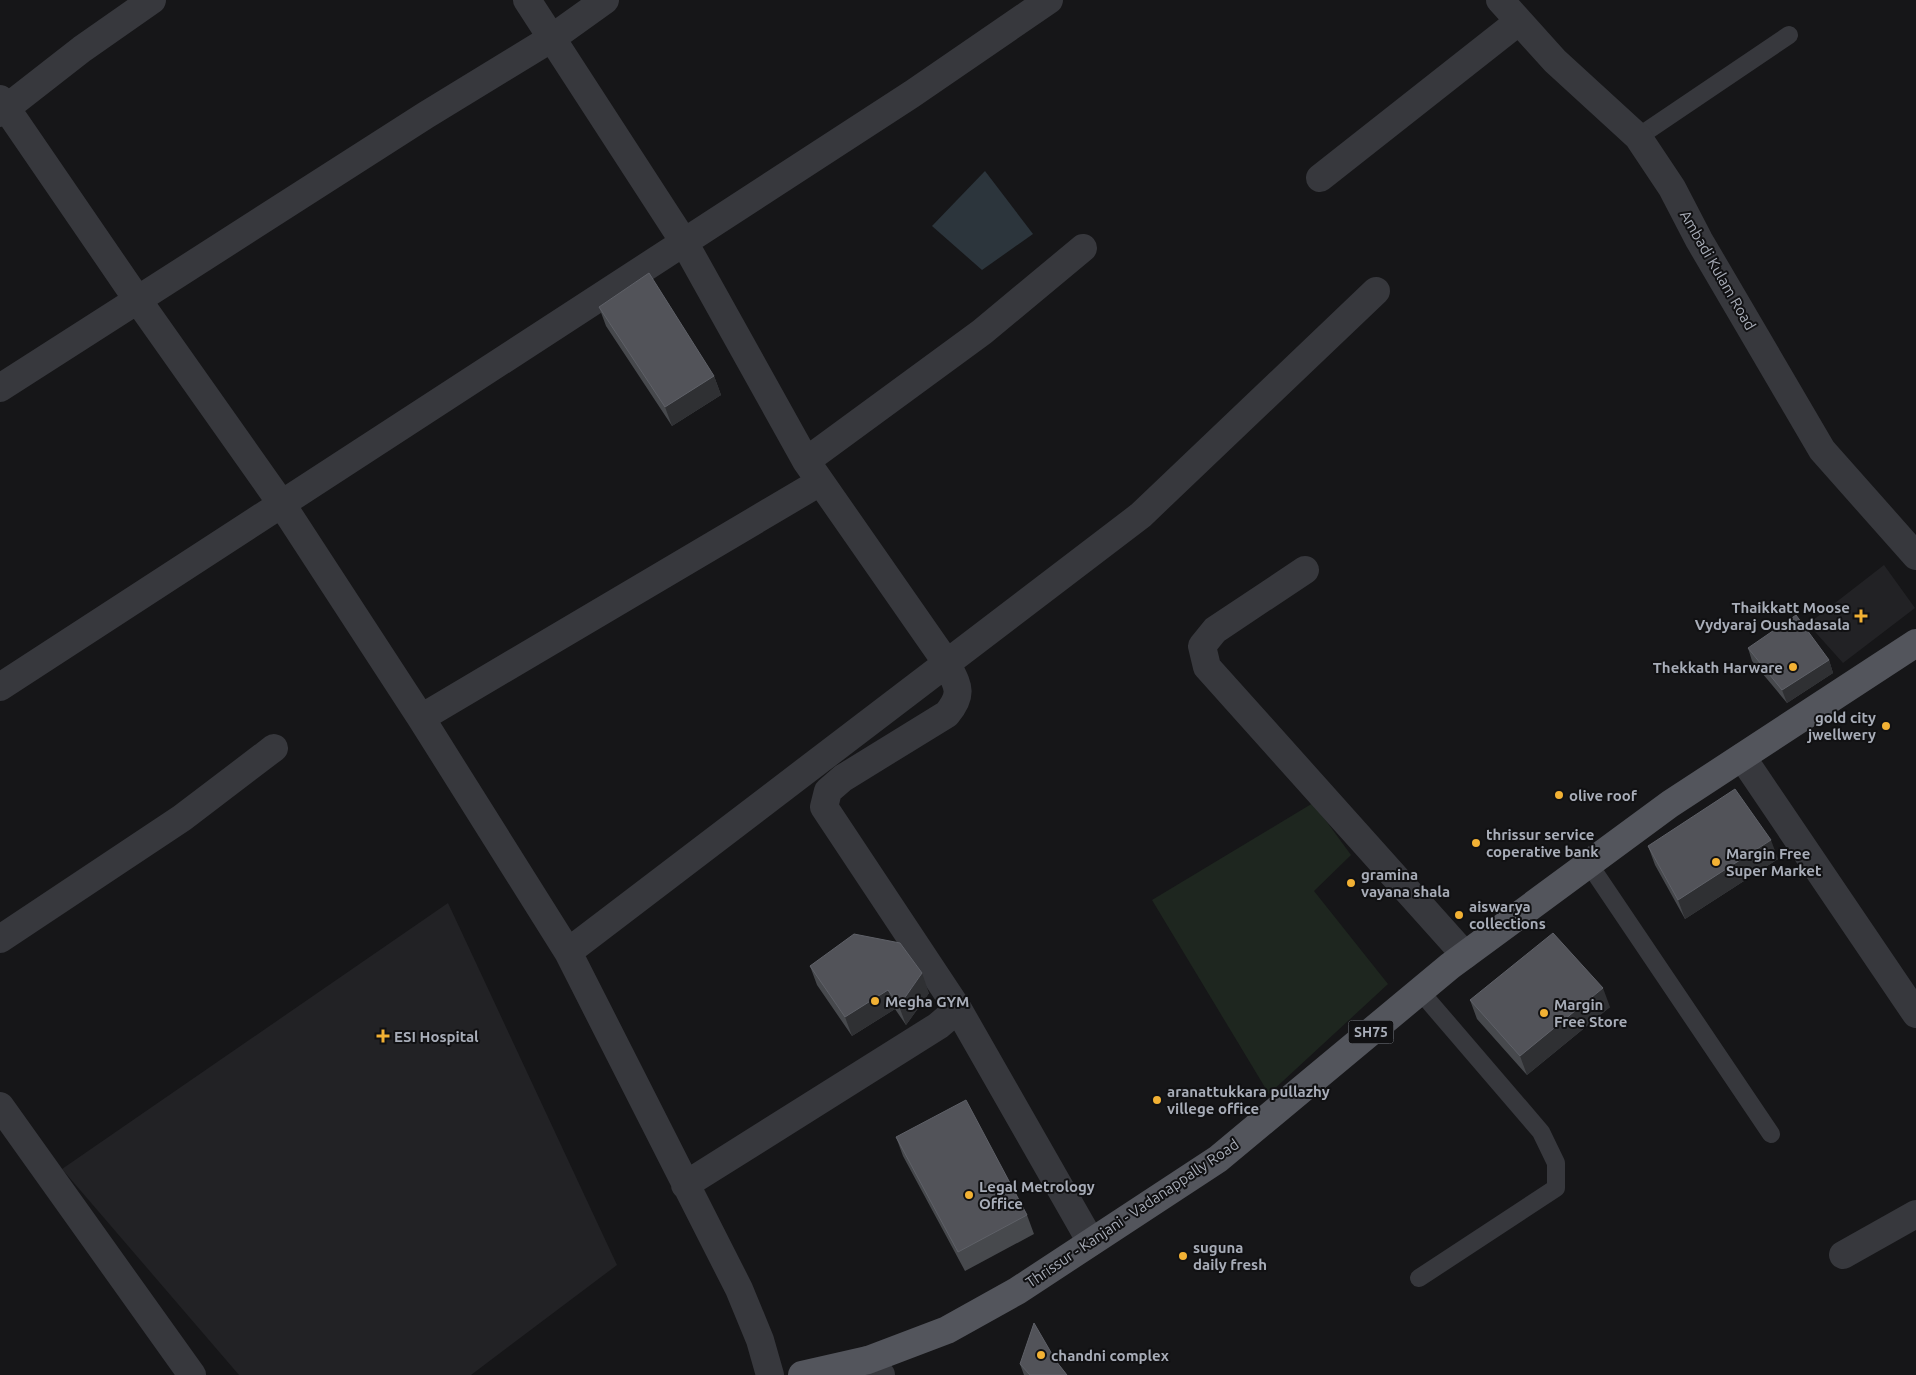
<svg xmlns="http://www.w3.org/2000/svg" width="1916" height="1375" viewBox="0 0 1916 1375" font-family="Ubuntu,sans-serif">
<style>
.built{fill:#222225}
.green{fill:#1e261f}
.water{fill:#2c353c}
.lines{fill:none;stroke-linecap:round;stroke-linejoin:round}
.service{stroke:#37383d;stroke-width:18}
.minor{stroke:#37383d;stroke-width:28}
.primary{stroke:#53555c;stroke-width:28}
.wall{fill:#47494d}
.shaded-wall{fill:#2f3033}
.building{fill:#525359;stroke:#5f6168}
.poi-dot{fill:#f2b134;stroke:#111113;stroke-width:2}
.labels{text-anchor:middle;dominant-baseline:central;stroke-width:4;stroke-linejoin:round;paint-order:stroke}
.shield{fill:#111113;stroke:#7b7e86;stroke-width:1}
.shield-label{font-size:14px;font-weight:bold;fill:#a8adb8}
.street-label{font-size:15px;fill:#a8adb8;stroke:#111113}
.poi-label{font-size:15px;font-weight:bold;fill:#a8adb8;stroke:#111113;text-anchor:start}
</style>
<rect width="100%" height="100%" fill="#161618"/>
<path class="built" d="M 1884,565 L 1915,608 L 1843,663 L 1808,624 Z
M 448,903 L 617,1265 L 471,1375 L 239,1375 L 62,1169 Z"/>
<path class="green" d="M 1313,803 L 1351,855 L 1314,891 L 1388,984 L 1269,1094 L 1152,900 Z"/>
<path class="water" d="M 985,171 L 1033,234 L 982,270 L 932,226 Z"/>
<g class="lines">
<path class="service" d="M 1638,137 L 1789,35
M 1589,864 L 1771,1134
M 1419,1278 L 1556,1188 L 1556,1163 L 1541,1132 L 1420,991"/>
<path class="minor" d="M 527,0 L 684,242 L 806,461 L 946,662 C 957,685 965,692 947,714 L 843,778 L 828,791 L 824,807 L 958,1009
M 1500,0 L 1555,61 L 1638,137 L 1672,188 L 1699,240 L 1822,450 L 1916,556
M 0,99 L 137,299 L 281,503 L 421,718 L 568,952 L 739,1289 L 760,1340 L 770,1375
M 0,113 L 82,49 L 152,0
M 1320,178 L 1518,22
M 0,388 L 426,115 L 552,38 L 605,0
M 806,461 L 982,332 L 1083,248
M 1305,570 L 1215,630 L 1202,646 L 1207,667 L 1465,955
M 0,687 L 912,94 L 1049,0
M 421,718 L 820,482
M 1742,757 L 1916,1014
M 0,939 L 182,818 L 274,748
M 568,952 L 1141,515 L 1376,291
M 0,1106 L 192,1375
M 685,1185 L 938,1026 L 958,1009 L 1091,1242
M 1843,1255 L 1916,1214
M 868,1360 L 881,1375"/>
<path class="primary" d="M 802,1375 L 868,1360 L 947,1330 L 1017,1291 L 1218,1159 L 1450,966 L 1670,804 L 1916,643"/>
</g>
<path class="wall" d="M 599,307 L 714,376 L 721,395 L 672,426 L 606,326 Z
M 1748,648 L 1829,660 L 1833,673 L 1787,703 L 1752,661 Z
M 1648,846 L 1778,859 L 1685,919 L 1655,865 Z
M 810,966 L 929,993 L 906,1025 L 895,1009 L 852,1036 L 817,985 Z
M 1470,1000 L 1610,1007 L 1527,1075 L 1477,1019 Z
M 896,1137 L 1027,1215 L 1034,1234 L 965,1271 L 903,1156 Z
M 1056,1361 L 1067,1375 L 1024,1375 L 1020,1364 Z"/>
<path class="shaded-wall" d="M 714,376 L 721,395 L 672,426 L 665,407 Z
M 1829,660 L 1833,673 L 1787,703 L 1782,690 Z
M 1771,840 L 1778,859 L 1685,919 L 1678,900 Z
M 922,973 L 929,993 L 906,1025 L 899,1006 Z
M 1603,988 L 1610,1007 L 1527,1075 L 1520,1056 Z
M 888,990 L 895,1009 L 852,1036 L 845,1017 Z"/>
<path class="building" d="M 649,273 L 714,376 L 665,407 L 599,307 Z
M 1796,615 L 1829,660 L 1782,690 L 1748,648 Z
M 1735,789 L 1771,840 L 1678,900 L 1648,846 Z
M 1553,933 L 1603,988 L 1520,1056 L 1470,1000 Z
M 854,934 L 900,943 L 922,973 L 899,1006 L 888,990 L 845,1017 L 810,966 Z
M 966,1100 L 1027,1215 L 958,1252 L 896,1137 Z
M 1034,1323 L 1056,1361 L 1067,1375 L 1030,1375 L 1020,1364 Z"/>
<g class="poi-dot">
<path d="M1858.5 608.5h5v5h5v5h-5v5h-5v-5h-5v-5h5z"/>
<circle cx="1793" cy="667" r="5"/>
<circle cx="1886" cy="726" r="5"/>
<circle cx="1559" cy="795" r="5"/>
<circle cx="1476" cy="843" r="5"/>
<circle cx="1716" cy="862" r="5"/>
<circle cx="1351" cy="883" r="5"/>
<circle cx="1459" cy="915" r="5"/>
<circle cx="875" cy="1001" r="5"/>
<circle cx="1544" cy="1013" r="5"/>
<path d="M380.5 1028.5h5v5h5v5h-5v5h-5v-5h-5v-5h5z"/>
<circle cx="1157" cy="1100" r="5"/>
<circle cx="969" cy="1195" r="5"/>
<circle cx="1183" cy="1256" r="5"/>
<circle cx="1041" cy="1355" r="5"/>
</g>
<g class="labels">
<rect class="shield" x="1348.5" y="1020.5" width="45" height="23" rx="4"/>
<g class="shield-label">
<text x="1371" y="1032">SH75</text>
</g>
<g class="street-label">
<text transform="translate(1718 270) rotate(60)">Ambadi Kulam Road</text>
<text transform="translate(1132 1213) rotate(-34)">Thrissur - Kanjani - Vadanappally Road</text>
</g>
<g class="poi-label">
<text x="1850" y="607" text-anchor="end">Thaikkatt Moose<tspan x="1850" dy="17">Vydyaraj Oushadasala</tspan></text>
<text x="1783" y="667" text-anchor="end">Thekkath Harware</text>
<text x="1876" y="717" text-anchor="end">gold city<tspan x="1876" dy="17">jwellwery</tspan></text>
<text x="1569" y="795">olive roof</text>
<text x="1486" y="834">thrissur service<tspan x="1486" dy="17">coperative bank</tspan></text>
<text x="1726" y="853">Margin Free<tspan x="1726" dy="17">Super Market</tspan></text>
<text x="1361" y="874">gramina<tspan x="1361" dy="17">vayana shala</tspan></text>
<text x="1469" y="906">aiswarya<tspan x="1469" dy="17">collections</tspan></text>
<text x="885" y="1001">Megha GYM</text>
<text x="1554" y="1004">Margin<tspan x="1554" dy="17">Free Store</tspan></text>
<text x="394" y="1036">ESI Hospital</text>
<text x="1167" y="1091">aranattukkara pullazhy<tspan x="1167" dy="17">villege office</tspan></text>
<text x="979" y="1186">Legal Metrology<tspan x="979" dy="17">Office</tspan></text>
<text x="1193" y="1247">suguna<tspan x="1193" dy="17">daily fresh</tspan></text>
<text x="1051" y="1355">chandni complex</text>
</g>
</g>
</svg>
